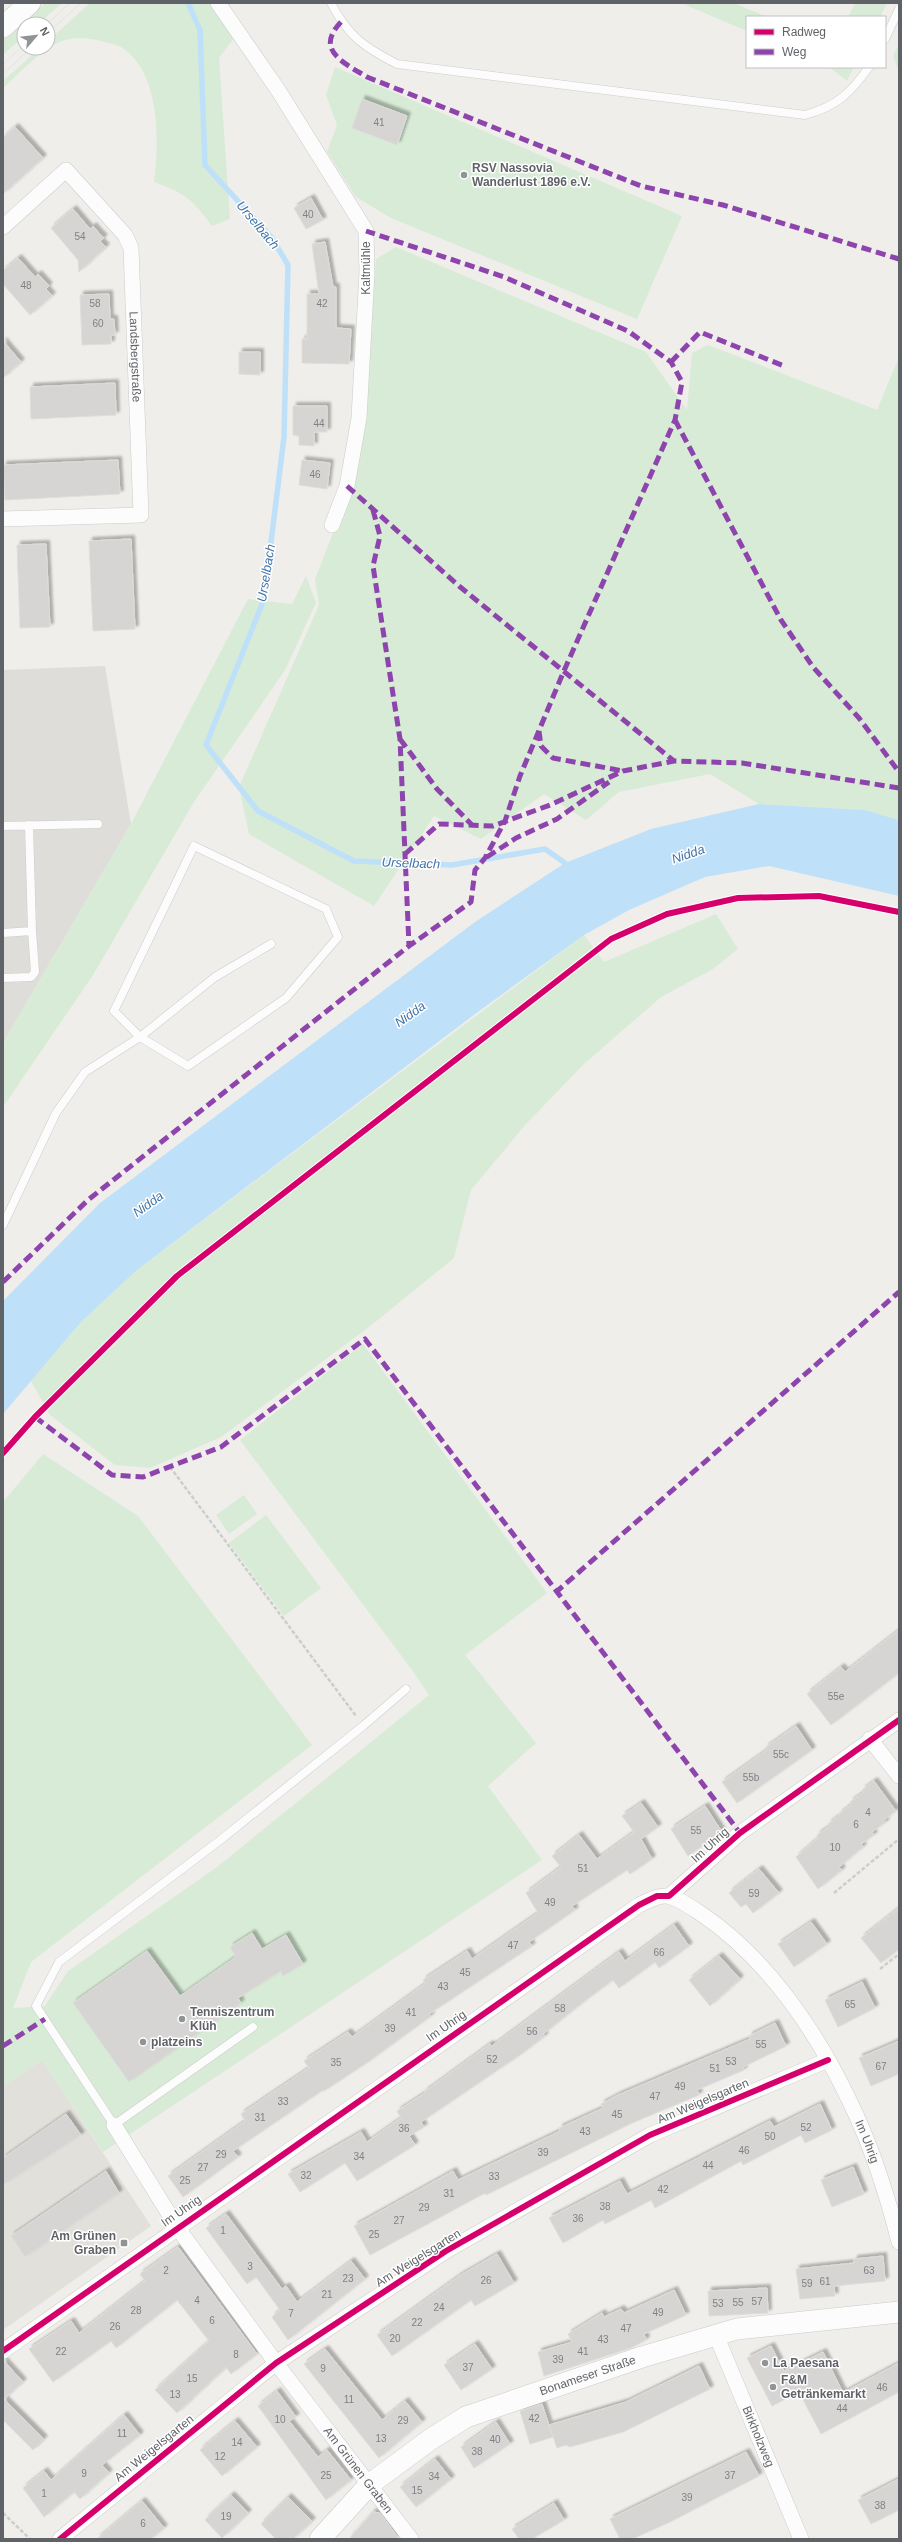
<svg xmlns="http://www.w3.org/2000/svg" width="902" height="2542" viewBox="0 0 902 2542" font-family="Helvetica,sans-serif">
<style>
.industrial{fill:#dfddda}
.education{fill:#e2e0da}
.green{fill:#d8ebd6}
.water{fill:#bfe0f9}
.lines{fill:none;stroke-linecap:round;stroke-linejoin:round}
.stream{stroke:#bfe0f9;stroke-width:5.5}
.building{fill:#d6d5d3;stroke:#deddd9;filter:url(#shadow)}
.lane-casing{stroke:#cbcccc;stroke-width:9}
.street-casing{stroke:#cbcccc;stroke-width:16}
.secondary-casing{stroke:#cacacb;stroke-width:22}
.path{stroke:#cacfcc;stroke-width:2.5;stroke-dasharray:4 2;stroke-linecap:butt}
.lane{stroke:#fdfcfc;stroke-width:8}
.street{stroke:#fdfcfc;stroke-width:15}
.secondary{stroke:#fdfcfc;stroke-width:21}
.tram{stroke:#e4e4e4;stroke-width:1}
.quiet{stroke:#8e44ad;stroke-width:5;stroke-dasharray:10 5;stroke-linecap:butt}
.cycleway-casing{stroke:#fff;stroke-width:8}
.cycleway{stroke:#d6006c;stroke-width:6}
.poi-dot{fill:#919496;stroke:#fff;stroke-width:1.5}
.labels{text-anchor:middle;dominant-baseline:central;stroke-width:3;stroke-linejoin:round;paint-order:stroke}
.number-label{font-size:10px;fill:#7e8184}
.poi-label{font-size:12px;font-weight:bold;fill:#5f6368;stroke:#fff;text-anchor:start}
.street-label{font-size:12px;fill:#5f6368;stroke:#fff}
.water-label{font-size:13px;font-style:italic;fill:#4174aa;stroke:#fff}
</style>
<defs>
<filter id="shadow"><feDropShadow dx="3.5" dy="-3.5" stdDeviation="1" flood-color="#0004"/></filter>
</defs>
<rect width="100%" height="100%" fill="#efeeea"/>
<path class="industrial" d="M 105,666 L 131,824 L 3,1043 L 3,670 Z"/>
<path class="education" d="M 42,2060 L 151,2226 L 3,2330 L 3,2086 Z"/>
<path class="green" d="M 45,3 L 62,3 L 38,24 L 24,24 L 24,36 L 3,55 L 3,39 Z
M 90,3 L 212,3 L 234,38 L 219,58 L 230,219 L 212,226 C 193,200 185,193 154,182 C 159,142 161,76 124,49 C 119,45 108,43 101,41 C 88,38 75,36 62,41 C 40,50 21,72 3,88 L 3,81 L 40,48 L 48,48 L 48,41 Z
M 681,3 L 734,3 L 767,17 L 747,17 L 747,31 Z
M 855,3 L 887,3 L 880,17 L 848,17 Z
M 899,44 L 899,72 L 893,56 Z
M 335,67 L 682,216 L 637,319 L 391,218 L 356,197 L 327,152 L 337,125 L 326,95 Z
M 829,67 L 854,67 L 847,81 Z
M 396,247 L 646,352 L 687,410 L 692,353 L 708,345 L 877,410 L 899,357 L 899,820 L 865,810 L 759,804 L 710,774 L 619,792 L 586,820 L 544,794 L 481,839 L 434,816 L 374,906 L 249,834 L 239,787 L 319,605 L 315,579 L 359,467 L 376,259 Z
M 306,576 L 316,603 L 285,670 L 194,802 L 93,975 L 3,1107 L 3,1043 L 131,824 L 248,599 L 292,604 Z
M 716,914 L 738,949 L 713,969 L 661,997 L 584,1064 L 526,1124 L 471,1190 L 454,1258 L 369,1327 L 221,1437 L 150,1468 L 115,1465 L 50,1415 L 31,1381 L 81,1322 L 137,1270 L 584,935 L 604,962 Z
M 363,1344 L 547,1593 L 465,1655 L 536,1743 L 488,1786 L 542,1860 L 103,2152 L 42,2060 L 3,2086 L 3,1502 L 43,1454 L 138,1516 L 312,1745 L 31,1962 L 13,2008 L 45,2006 L 68,1971 L 217,1867 L 429,1695 L 415,1674 L 240,1440 Z
M 244,1495 L 257,1514 L 229,1534 L 216,1515 Z
M 266,1515 L 321,1588 L 284,1616 L 229,1543 Z"/>
<path class="water" d="M 759,804 L 865,810 L 899,820 L 899,896 L 769,866 L 705,877 L 629,910 L 584,935 L 475,1014 L 137,1270 L 81,1322 L 3,1414 L 3,1301 L 100,1203 L 475,922 L 565,863 L 651,829 Z"/>
<g class="lines">
<path class="stream" d="M 188,3 L 200,30 L 205,165 L 272,238 L 288,265 L 284,437 L 264,599 L 206,745 L 258,811 L 354,861 L 452,865 L 545,849 L 565,863 L 569,869"/>
</g>
<path class="building" d="M 362,99 L 407,116 L 397,145 L 352,128 Z
M 15,127 L 43,158 L 3,194 L 3,138 Z
M 311,198 L 323,220 L 306,229 L 294,208 Z
M 73,209 L 90,229 L 93,226 L 98,232 L 104,238 L 100,241 L 106,247 L 79,272 L 78,260 L 51,228 Z
M 325,242 L 333,287 L 336,287 L 336,328 L 351,329 L 349,364 L 302,363 L 302,339 L 307,339 L 307,294 L 319,294 L 312,244 Z
M 18,258 L 35,277 L 38,274 L 49,286 L 46,289 L 52,296 L 30,315 L 3,284 L 3,271 Z
M 109,294 L 110,319 L 114,319 L 115,335 L 111,335 L 111,344 L 82,345 L 80,295 Z
M 3,341 L 21,362 L 3,378 Z
M 239,352 L 260,352 L 260,375 L 239,374 Z
M 115,383 L 116,415 L 31,419 L 30,387 Z
M 293,406 L 327,406 L 327,432 L 314,432 L 314,446 L 299,445 L 299,436 L 293,435 Z
M 118,460 L 120,494 L 5,500 L 3,465 Z
M 302,460 L 330,463 L 327,489 L 299,485 Z
M 131,539 L 135,629 L 93,631 L 89,541 Z
M 46,544 L 50,627 L 20,628 L 17,545 Z
M 899,1630 L 899,1673 L 831,1725 L 807,1694 L 841,1667 L 845,1672 Z
M 796,1726 L 812,1750 L 737,1803 L 722,1782 L 767,1750 L 765,1748 Z
M 874,1781 L 896,1811 L 884,1820 L 886,1822 L 872,1832 L 874,1835 L 861,1844 L 863,1847 L 839,1867 L 842,1870 L 818,1889 L 796,1857 L 818,1838 L 817,1835 L 830,1826 L 828,1824 L 840,1815 L 839,1814 L 852,1804 L 850,1802 L 864,1792 L 862,1790 Z
M 641,1803 L 658,1827 L 641,1839 L 652,1859 L 630,1874 L 627,1870 L 572,1906 L 575,1910 L 529,1942 L 532,1946 L 429,2014 L 431,2016 L 368,2062 L 324,2091 L 323,2090 L 233,2151 L 238,2157 L 183,2197 L 168,2176 L 245,2121 L 241,2114 L 309,2068 L 304,2061 L 348,2032 L 352,2037 L 425,1984 L 423,1980 L 467,1951 L 472,1959 L 538,1913 L 526,1893 L 561,1867 L 552,1856 L 579,1835 L 597,1859 L 634,1832 L 622,1816 Z
M 705,1806 L 722,1832 L 688,1856 L 671,1829 Z
M 759,1869 L 779,1893 L 753,1913 L 746,1904 L 741,1907 L 729,1893 Z
M 899,1908 L 899,1949 L 881,1963 L 861,1938 Z
M 811,1922 L 827,1944 L 794,1967 L 778,1944 Z
M 674,1925 L 689,1946 L 659,1968 L 655,1962 L 619,1988 L 613,1980 L 586,2000 L 543,2034 L 545,2036 L 520,2055 L 421,2122 L 424,2127 L 409,2136 L 415,2145 L 357,2181 L 345,2163 L 300,2192 L 288,2174 L 361,2132 L 367,2142 L 401,2118 L 397,2111 L 425,2093 L 424,2092 L 490,2044 L 492,2046 L 619,1952 L 625,1961 Z
M 252,1933 L 262,1949 L 286,1935 L 303,1964 L 283,1976 L 281,1971 L 238,1998 L 241,2003 L 129,2082 L 73,2003 L 147,1951 L 180,1996 L 236,1957 L 230,1947 Z
M 719,1956 L 740,1979 L 710,2006 L 689,1980 Z
M 862,1982 L 875,2008 L 838,2027 L 825,2000 Z
M 775,2023 L 786,2046 L 743,2067 L 744,2070 L 697,2090 L 699,2095 L 632,2123 L 486,2195 L 485,2193 L 370,2255 L 354,2226 L 453,2171 L 458,2180 L 560,2131 L 559,2128 L 603,2108 L 601,2104 L 618,2095 L 750,2039 L 749,2036 Z
M 899,2041 L 899,2074 L 871,2086 L 859,2058 Z
M 820,2104 L 832,2130 L 805,2143 L 801,2135 L 743,2165 L 741,2161 L 655,2208 L 651,2200 L 605,2224 L 603,2220 L 563,2243 L 549,2218 L 620,2181 L 627,2194 L 770,2121 L 774,2127 Z
M 66,2114 L 81,2135 L 3,2185 L 3,2158 Z
M 853,2167 L 864,2194 L 832,2207 L 821,2180 Z
M 106,2171 L 119,2193 L 25,2257 L 11,2236 Z
M 226,2214 L 282,2289 L 286,2286 L 297,2302 L 351,2261 L 365,2279 L 288,2340 L 272,2317 L 280,2310 L 256,2277 L 247,2284 L 206,2228 Z
M 178,2247 L 257,2354 L 231,2374 L 226,2367 L 177,2413 L 155,2390 L 209,2341 L 177,2300 L 116,2348 L 111,2341 L 53,2382 L 29,2349 L 71,2321 L 79,2333 L 145,2281 L 140,2274 Z
M 497,2254 L 514,2283 L 475,2306 L 471,2300 L 392,2356 L 377,2335 L 459,2276 Z
M 883,2256 L 885,2281 L 834,2286 L 835,2296 L 800,2299 L 796,2269 L 854,2263 L 854,2259 Z
M 767,2288 L 768,2313 L 709,2316 L 708,2291 Z
M 674,2290 L 686,2315 L 644,2334 L 646,2340 L 631,2348 L 544,2376 L 538,2352 L 572,2342 L 568,2334 L 602,2313 L 604,2317 L 621,2309 L 624,2313 Z
M 475,2344 L 492,2369 L 461,2390 L 444,2365 Z
M 771,2346 L 784,2371 L 823,2352 L 843,2393 L 899,2363 L 899,2392 L 821,2434 L 799,2392 L 772,2406 L 747,2358 Z
M 325,2349 L 382,2420 L 405,2401 L 422,2422 L 379,2458 L 304,2364 Z
M 3,2360 L 23,2382 L 4,2399 L 44,2439 L 33,2450 L 3,2420 Z
M 699,2366 L 710,2389 L 623,2432 L 570,2447 L 566,2445 L 557,2448 L 549,2425 L 626,2402 Z
M 277,2391 L 296,2417 L 289,2421 L 318,2457 L 327,2450 L 351,2480 L 326,2500 L 258,2406 Z
M 542,2404 L 553,2437 L 530,2444 L 520,2411 Z
M 124,2415 L 140,2435 L 102,2465 L 109,2473 L 80,2499 L 74,2492 L 44,2517 L 23,2488 L 44,2471 L 51,2480 Z
M 235,2421 L 257,2447 L 222,2476 L 200,2450 Z
M 496,2422 L 510,2444 L 474,2468 L 461,2447 Z
M 746,2452 L 759,2476 L 670,2522 L 632,2539 L 620,2539 L 610,2519 Z
M 435,2459 L 451,2479 L 416,2507 L 400,2487 Z
M 899,2479 L 899,2510 L 871,2524 L 858,2500 Z
M 231,2495 L 248,2513 L 222,2538 L 205,2520 Z
M 288,2497 L 312,2521 L 293,2539 L 276,2539 L 261,2524 Z
M 142,2501 L 164,2528 L 151,2539 L 97,2539 Z
M 554,2503 L 564,2520 L 532,2539 L 519,2539 L 512,2529 Z
M 373,2512 L 380,2513 L 399,2539 L 349,2539 Z"/>
<g class="lines">
<defs>
<path id="lane" d="M 331,3 C 348,36 364,47 397,64 L 805,115 C 837,106 850,94 869,67
M 885,39 L 899,9
M 3,826 L 98,824
M 194,846 L 326,909 L 338,937 L 286,998 L 188,1066 L 140,1037 L 114,1011 Z
M 3,933 L 32,931
M 3,978 L 31,977 L 35,972 L 32,931 L 29,825
M 3,1225 L 56,1113 L 85,1072 L 140,1037 L 215,977 L 271,944
M 253,2027 L 114,2125 L 36,2006 L 59,1962 L 219,1841 L 363,1726 L 406,1689"/>
<g id="street">
<path d="M 218,3 L 278,90 L 366,231 L 367,272 L 359,418 L 347,486 L 332,525"/>
<path id="s1" d="M 3,227 L 66,170 L 125,235 L 131,248 L 141,515 L 3,519"/>
<path d="M 870,1739 L 899,1776"/>
<path d="M 669,1896 L 740,1833 L 899,1720"/>
<path id="s2" d="M 114,2125 L 177,2227 L 276,2363 L 411,2539"/>
<path id="s3" d="M 716,2335 L 801,2539"/>
<path id="s4" d="M 3,2351 L 639,1905 C 648,1901 657,1895 667,1896 C 678,1898 691,1907 700,1913 C 766,1957 816,2030 850,2102 C 872,2147 887,2194 899,2242"/>
<path d="M 60,2539 L 276,2363 L 446,2251 L 650,2135 L 828,2060"/>
</g>
<g id="secondary">
<path d="M 3,27 L 30,3"/>
<path id="s5" d="M 320,2539 L 370,2484 L 431,2439 L 466,2417 L 642,2357 L 737,2329 L 899,2312"/>
</g>
</defs>
<use href="#lane" class="lane-casing"/>
<use href="#street" class="street-casing"/>
<use href="#secondary" class="secondary-casing"/>
<path class="path" d="M 170,1467 L 356,1716
M 834,1893 L 899,1839
M 880,1969 L 899,1954
M 3,2513 L 30,2539"/>
<use href="#lane" class="lane"/>
<use href="#street" class="street"/>
<use href="#secondary" class="secondary"/>
<path class="tram" d="M 47,24 L 70,3
M 48,33 L 81,3
M 3,64 L 24,45
M 3,74 L 31,48"/>
<path class="quiet" d="M 341,22 C 314,50 344,63 367,77 L 641,186 L 723,205 L 899,259
M 671,362 L 700,332 L 784,366
M 675,420 L 781,620 L 813,667 L 859,718 L 899,772
M 347,486 L 459,586 L 674,761
M 373,510 L 380,536 L 373,566 L 400,739 L 409,946
M 539,731 L 541,746 L 553,758 L 623,771
M 400,739 L 437,789 L 472,825
M 405,854 L 439,824 L 493,826 L 550,805 L 623,771 L 674,761 L 742,763 L 899,788
M 487,857 L 516,838 L 557,819 L 609,782
M 3,1282 L 88,1200 L 409,946 L 471,902 L 475,870 L 485,858 L 505,821 L 520,776 L 563,673 L 675,420 L 682,382 L 671,362 L 628,331 L 504,277 L 366,231
M 35,1417 L 112,1475 L 143,1477 L 221,1447 L 365,1339 L 740,1833
M 555,1593 L 899,1292
M 3,2046 L 45,2019"/>
<defs>
<path id="cycleway" d="M 3,1453 L 35,1417 L 177,1276 L 611,939 L 667,914 L 738,898 L 819,896 L 899,912
M 3,2351 L 639,1905 L 657,1896 L 669,1896 L 740,1833 L 899,1720
M 60,2539 L 276,2363 L 446,2251 L 650,2135 L 828,2060"/>
</defs>
<use href="#cycleway" class="cycleway-casing"/>
<use href="#cycleway" class="cycleway"/>
</g>
<g class="poi-dot">
<circle cx="464" cy="175" r="4"/>
<circle cx="182" cy="2019" r="4"/>
<circle cx="143" cy="2042" r="4"/>
<rect x="120" y="2239" width="8" height="8" rx="2"/>
<circle cx="765" cy="2363" r="4"/>
<circle cx="773" cy="2387" r="4"/>
</g>
<g class="labels">
<g class="number-label">
<text x="379" y="122">41</text>
<text x="308" y="214">40</text>
<text x="80" y="236">54</text>
<text x="26" y="285">48</text>
<text x="95" y="303">58</text>
<text x="322" y="303">42</text>
<text x="98" y="323">60</text>
<text x="319" y="423">44</text>
<text x="315" y="474">46</text>
<text x="836" y="1696">55e</text>
<text x="781" y="1754">55c</text>
<text x="751" y="1777">55b</text>
<text x="868" y="1812">4</text>
<text x="856" y="1824">6</text>
<text x="696" y="1830">55</text>
<text x="835" y="1847">10</text>
<text x="583" y="1868">51</text>
<text x="754" y="1893">59</text>
<text x="550" y="1902">49</text>
<text x="513" y="1945">47</text>
<text x="659" y="1952">66</text>
<text x="465" y="1972">45</text>
<text x="443" y="1986">43</text>
<text x="850" y="2004">65</text>
<text x="560" y="2008">58</text>
<text x="411" y="2012">41</text>
<text x="390" y="2028">39</text>
<text x="532" y="2031">56</text>
<text x="761" y="2044">55</text>
<text x="492" y="2059">52</text>
<text x="731" y="2061">53</text>
<text x="336" y="2062">35</text>
<text x="881" y="2066">67</text>
<text x="715" y="2068">51</text>
<text x="680" y="2086">49</text>
<text x="655" y="2096">47</text>
<text x="283" y="2101">33</text>
<text x="617" y="2114">45</text>
<text x="260" y="2117">31</text>
<text x="806" y="2127">52</text>
<text x="404" y="2128">36</text>
<text x="585" y="2131">43</text>
<text x="770" y="2136">50</text>
<text x="744" y="2150">46</text>
<text x="543" y="2152">39</text>
<text x="221" y="2154">29</text>
<text x="359" y="2156">34</text>
<text x="708" y="2165">44</text>
<text x="203" y="2167">27</text>
<text x="306" y="2175">32</text>
<text x="494" y="2176">33</text>
<text x="185" y="2180">25</text>
<text x="663" y="2189">42</text>
<text x="449" y="2193">31</text>
<text x="605" y="2206">38</text>
<text x="424" y="2207">29</text>
<text x="578" y="2218">36</text>
<text x="399" y="2220">27</text>
<text x="223" y="2230">1</text>
<text x="374" y="2234">25</text>
<text x="250" y="2266">3</text>
<text x="166" y="2270">2</text>
<text x="869" y="2270">63</text>
<text x="348" y="2278">23</text>
<text x="486" y="2280">26</text>
<text x="825" y="2281">61</text>
<text x="807" y="2283">59</text>
<text x="327" y="2294">21</text>
<text x="197" y="2300">4</text>
<text x="757" y="2301">57</text>
<text x="738" y="2302">55</text>
<text x="718" y="2303">53</text>
<text x="439" y="2307">24</text>
<text x="136" y="2310">28</text>
<text x="658" y="2312">49</text>
<text x="291" y="2313">7</text>
<text x="212" y="2320">6</text>
<text x="417" y="2322">22</text>
<text x="115" y="2326">26</text>
<text x="626" y="2328">47</text>
<text x="395" y="2338">20</text>
<text x="603" y="2339">43</text>
<text x="61" y="2351">22</text>
<text x="583" y="2351">41</text>
<text x="236" y="2354">8</text>
<text x="558" y="2359">39</text>
<text x="468" y="2367">37</text>
<text x="323" y="2368">9</text>
<text x="192" y="2378">15</text>
<text x="882" y="2387">46</text>
<text x="175" y="2394">13</text>
<text x="349" y="2399">11</text>
<text x="842" y="2408">44</text>
<text x="534" y="2418">42</text>
<text x="280" y="2419">10</text>
<text x="403" y="2420">29</text>
<text x="122" y="2433">11</text>
<text x="381" y="2438">13</text>
<text x="495" y="2439">40</text>
<text x="237" y="2442">14</text>
<text x="477" y="2451">38</text>
<text x="220" y="2456">12</text>
<text x="84" y="2473">9</text>
<text x="326" y="2475">25</text>
<text x="730" y="2475">37</text>
<text x="434" y="2476">34</text>
<text x="417" y="2490">15</text>
<text x="44" y="2493">1</text>
<text x="687" y="2497">39</text>
<text x="880" y="2505">38</text>
<text x="226" y="2516">19</text>
<text x="143" y="2523">6</text>
</g>
<g class="poi-label">
<text x="472" y="168">RSV Nassovia<tspan x="472" dy="14">Wanderlust 1896 e.V.</tspan></text>
<text x="190" y="2012">Tenniszentrum<tspan x="190" dy="14">Klüh</tspan></text>
<text x="151" y="2042">platzeins</text>
<text x="116" y="2236" text-anchor="end">Am Grünen<tspan x="116" dy="14">Graben</tspan></text>
<text x="773" y="2363">La Paesana</text>
<text x="781" y="2380">F&amp;M<tspan x="781" dy="14">Getränkemarkt</tspan></text>
</g>
<g class="street-label">
<text transform="translate(366 268) rotate(-90)">Kaltmühle</text>
<text stroke="none"><textPath href="#s1" startOffset="296">Landsbergstraße</textPath></text>
<text transform="translate(710 1845) rotate(-42)">Im Uhrig</text>
<text transform="translate(446 2026) rotate(-35)">Im Uhrig</text>
<text transform="translate(703 2101) rotate(-23)">Am Weigelsgarten</text>
<text stroke="none"><textPath href="#s4" startOffset="1131">Im Uhrig</textPath></text>
<text transform="translate(181 2211) rotate(-35)">Im Uhrig</text>
<text transform="translate(418 2258) rotate(-32)">Am Weigelsgarten</text>
<text stroke="none"><textPath href="#s5" startOffset="320">Bonameser Straße</textPath></text>
<text stroke="none"><textPath href="#s3" startOffset="110">Birkholzweg</textPath></text>
<text transform="translate(154 2448) rotate(-39)">Am Weigelsgarten</text>
<text stroke="none"><textPath href="#s2" startOffset="423">Am Grünen Graben</textPath></text>
</g>
<g class="water-label">
<text transform="translate(258 225) rotate(50)">Urselbach</text>
<text transform="translate(266 573) rotate(-81)">Urselbach</text>
<text transform="translate(688 854) rotate(-19)">Nidda</text>
<text transform="translate(411 863) rotate(2)">Urselbach</text>
<text transform="translate(410 1014) rotate(-35)">Nidda</text>
<text transform="translate(148 1204) rotate(-36)">Nidda</text>
</g>
</g>
<rect width="902" height="2542" fill="none" stroke="#5f6368" stroke-width="8"/>
<rect x="746" y="16" width="140" height="52" fill="#ffffff" stroke="#bfc1c3"/>
<rect x="754" y="29" width="20" height="6" fill="#d6006c" stroke="#bfc1c3"/>
<text x="782" y="36" font-size="12" fill="#5f6368">Radweg</text>
<rect x="754" y="49" width="20" height="6" fill="#8e44ad" stroke="#bfc1c3"/>
<text x="782" y="56" font-size="12" fill="#5f6368">Weg</text>
<g transform="translate(36 36) rotate(62)"><circle r="19" fill="#ffffff" stroke="#bfc1c3"/>
<path d="M0-3L7 15L0 10L-7 15Z" fill="#919496"/>
<text y="-6" font-size="11" font-weight="bold" text-anchor="middle" fill="#5f6368">N</text>
</g>
</svg>
